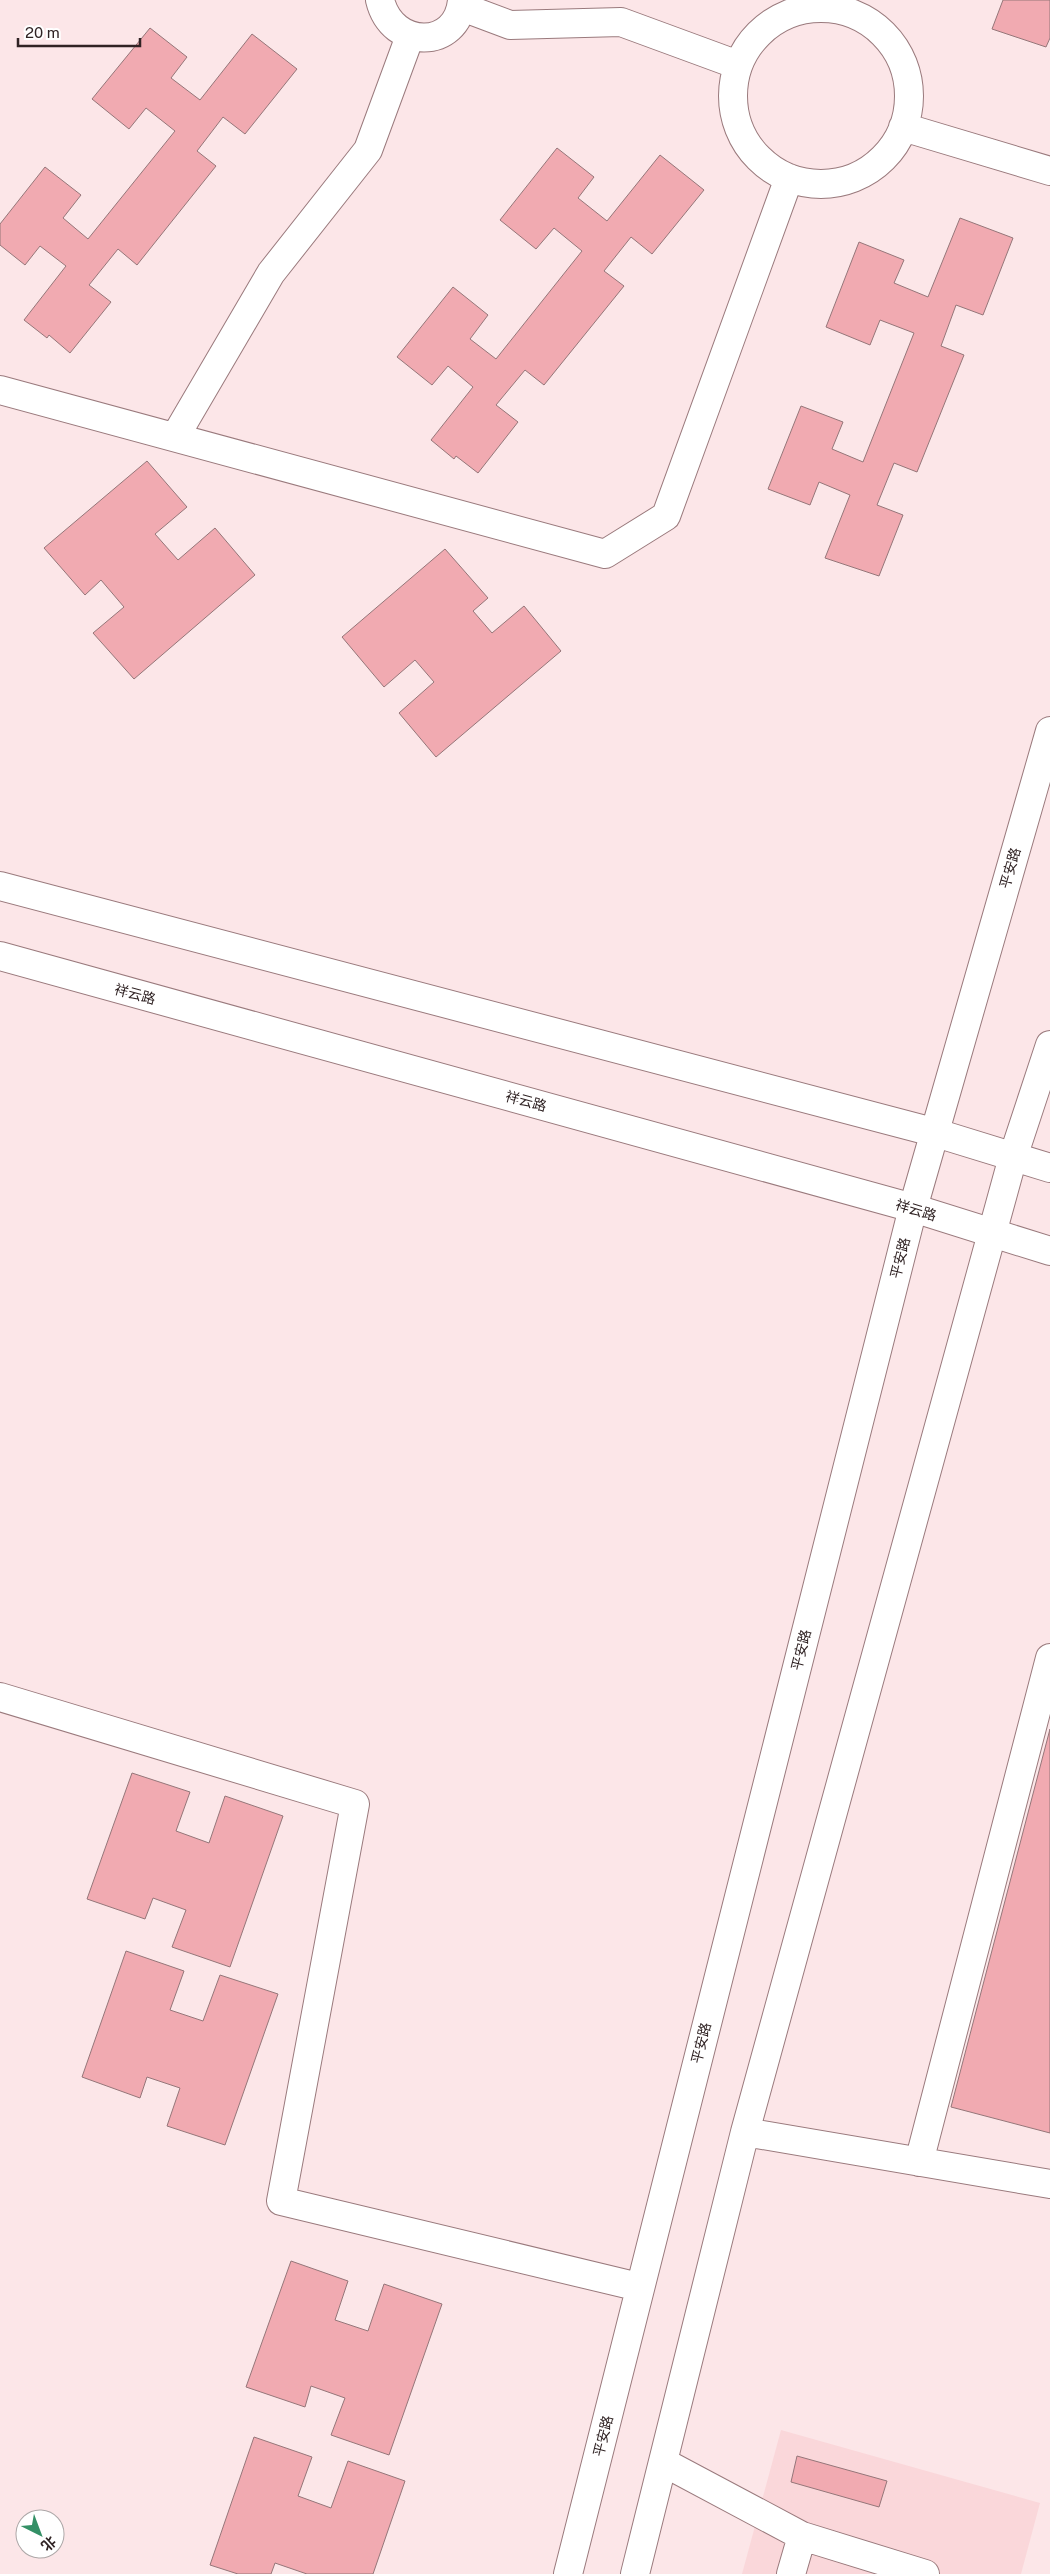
<svg xmlns="http://www.w3.org/2000/svg" width="1050" height="2574" viewBox="0 0 1050 2574" font-family="'Public Sans','Noto Sans SC',sans-serif">
<style>
.built{fill:#fad7da}
.building{fill:#f1aab1;stroke:#957679}
.lines{fill:none;stroke-linecap:round;stroke-linejoin:round}
.minor-casing{stroke:#9a7a7d;stroke-width:30}
.major-casing{stroke:#9a7a7d;stroke-width:30}
.minor{stroke:#fff;stroke-width:28}
.major{stroke:#fff;stroke-width:28}
.labels{text-anchor:middle;dominant-baseline:central;stroke-width:4;stroke-linejoin:round;paint-order:stroke}
.street-label{font-size:14px;fill:#302324;stroke:#fff}
</style>
<rect width="100%" height="100%" fill="#fce6e8"/>
<path class="built" d="M 781,2430 L 1040,2503 L 1021,2574 L 742,2574 Z"/>
<path class="building" d="M 1003,0 L 1050,0 L 1050,38 L 1046,47 L 992,29 Z
M 150,28 L 187,57 L 171,78 L 200,100 L 252,34 L 297,69 L 245,134 L 223,117 L 197,151 L 216,166 L 137,265 L 118,249 L 89,285 L 111,302 L 70,353 L 49,335 L 47,338 L 24,320 L 66,266 L 40,246 L 25,265 L 0,245 L 0,224 L 45,167 L 81,195 L 63,218 L 88,239 L 175,131 L 146,108 L 129,129 L 92,99 Z
M 557,148 L 594,177 L 578,198 L 607,221 L 660,155 L 704,190 L 652,254 L 631,237 L 604,271 L 624,286 L 544,385 L 525,370 L 496,405 L 518,422 L 478,473 L 456,456 L 454,459 L 431,440 L 473,387 L 448,366 L 432,385 L 397,357 L 453,287 L 488,315 L 470,339 L 496,359 L 582,251 L 554,228 L 536,249 L 500,220 Z
M 960,218 L 1013,238 L 983,315 L 956,305 L 941,346 L 964,355 L 917,472 L 894,463 L 877,505 L 903,515 L 879,576 L 825,558 L 850,495 L 819,482 L 810,505 L 768,489 L 801,406 L 843,422 L 832,449 L 863,462 L 914,333 L 880,320 L 870,345 L 826,327 L 859,242 L 904,260 L 894,283 L 928,297 Z
M 147,461 L 187,507 L 155,534 L 178,560 L 215,528 L 255,575 L 134,679 L 93,633 L 124,607 L 101,580 L 85,595 L 44,548 Z
M 445,549 L 488,598 L 473,611 L 492,633 L 524,606 L 561,651 L 436,757 L 399,713 L 434,682 L 415,660 L 384,687 L 342,637 Z
M 1050,1729 L 1050,2133 L 951,2107 Z
M 132,1773 L 190,1792 L 176,1831 L 209,1843 L 225,1796 L 283,1816 L 230,1967 L 172,1947 L 186,1910 L 153,1898 L 145,1919 L 87,1899 Z
M 126,1951 L 184,1971 L 170,2010 L 203,2021 L 220,1975 L 278,1994 L 225,2145 L 167,2126 L 180,2088 L 147,2077 L 140,2098 L 82,2077 Z
M 291,2261 L 348,2281 L 335,2320 L 368,2331 L 384,2284 L 442,2304 L 389,2455 L 331,2435 L 345,2398 L 311,2386 L 305,2407 L 246,2387 Z
M 254,2437 L 312,2457 L 298,2496 L 331,2508 L 348,2461 L 405,2481 L 373,2574 L 307,2574 L 275,2563 L 271,2574 L 238,2574 L 210,2565 Z
M 797,2456 L 887,2481 L 879,2507 L 791,2482 Z"/>
<g class="lines">
<defs>
<path id="minor" d="M 380,0 C 392,50 458,50 462,0
M 462,7 L 510,25 L 621,22 L 738,65
M733 96a88 88 0 1 1 176 0a88 88 0 1 1-176 0Z
M 903,127 L 1050,171
M 0,390 L 605,554 L 666,516 L 789,178
M 175,437 L 271,273 L 368,150 L 410,36
M 0,1697 L 355,1804 L 281,2201 L 639,2287
M 745,2132 L 1050,2184
M 919,2162 L 1050,1658
M 663,2462 L 802,2536 L 791,2574
M 802,2536 L 925,2574
M 568,2574 L 913,1208 L 1050,731
M 635,2574 L 745,2132 L 1013,1157 L 1050,1045"/>
<path id="major" d="M 0,886 L 933,1132 L 1050,1168
M 0,956 L 913,1208 L 1050,1251"/>
</defs>
<use href="#minor" class="minor-casing"/>
<use href="#major" class="major-casing"/>
<use href="#minor" class="minor"/>
<use href="#major" class="major"/>
</g>
<g class="labels">
<g class="street-label">
<text transform="translate(1010 868) rotate(-74)">平安路</text>
<text transform="translate(135 994) rotate(15)">祥云路</text>
<text transform="translate(526 1101) rotate(15)">祥云路</text>
<text transform="translate(916 1210) rotate(17)">祥云路</text>
<text transform="translate(900 1258) rotate(-76)">平安路</text>
<text transform="translate(801 1650) rotate(-76)">平安路</text>
<text transform="translate(701 2043) rotate(-76)">平安路</text>
<text transform="translate(603 2436) rotate(-76)">平安路</text>
</g>
</g>
<g transform="translate(40 2534) rotate(138)"><circle r="24" fill="#ffffff" stroke="#aca7a7"/>
<path d="M0-4L9 19L0 12L-9 19Z" fill="#349066"/>
<text y="-8" font-size="14" font-weight="bold" text-anchor="middle" fill="#302324">北</text>
</g>
<path d="M18 38v8h122v-8" fill="none" stroke="#302324" stroke-width="2.5"/>
<text x="25" y="38" font-size="15" fill="#302324" stroke="#ffffff" stroke-width="4" paint-order="stroke">20 m</text>
</svg>
